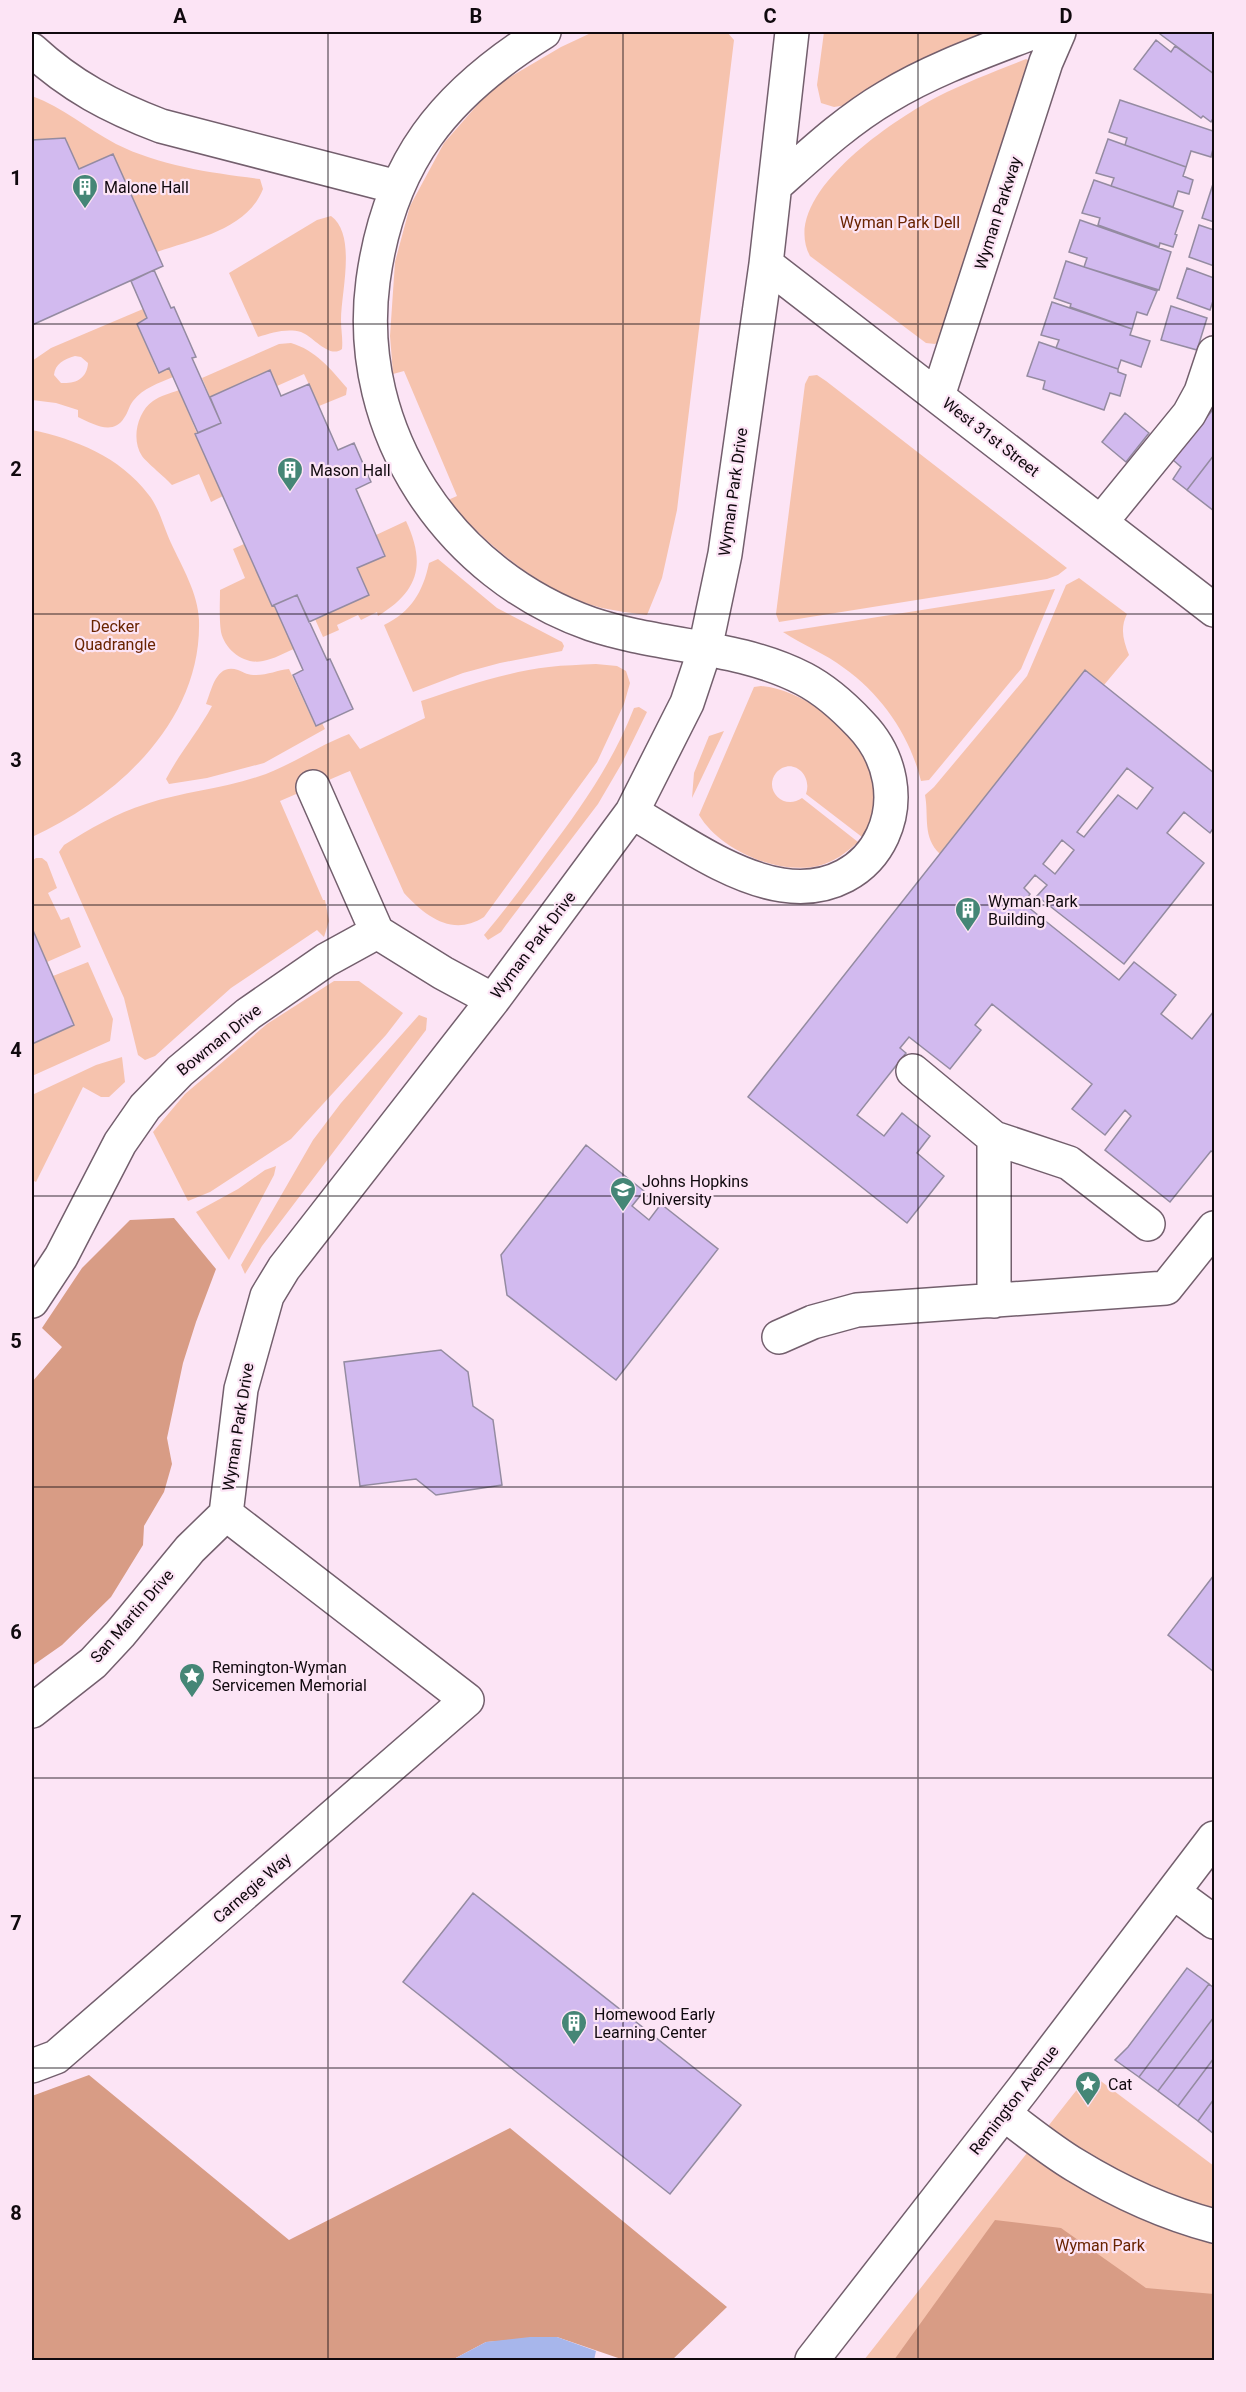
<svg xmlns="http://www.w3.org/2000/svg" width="1246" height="2392" viewBox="0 0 1246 2392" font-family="Roboto,sans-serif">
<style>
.green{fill:#f6c3ae;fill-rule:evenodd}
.forest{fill:#d89c85}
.water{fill:#a7b6eb}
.building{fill:#d2baef;stroke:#948ba1;stroke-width:1.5;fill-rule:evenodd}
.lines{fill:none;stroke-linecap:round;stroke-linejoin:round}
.minor-casing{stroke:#735f6d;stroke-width:36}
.minor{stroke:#fff;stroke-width:33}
.grid{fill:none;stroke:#10090e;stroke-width:1.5;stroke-opacity:0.55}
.labels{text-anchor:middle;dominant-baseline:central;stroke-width:4.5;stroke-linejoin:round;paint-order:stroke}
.poi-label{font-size:16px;fill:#10090e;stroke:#fce4f5;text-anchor:start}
.street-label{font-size:16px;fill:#10090e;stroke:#fce4f5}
.park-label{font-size:16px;fill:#692300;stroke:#fce4f5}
.neatline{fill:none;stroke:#10090e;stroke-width:2}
.grid-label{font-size:20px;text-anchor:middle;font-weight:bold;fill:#10090e}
</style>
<rect width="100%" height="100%" fill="#fce4f5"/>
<path class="green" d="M 593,32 L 727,32 L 734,40 L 677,510 L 662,578 L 647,615 C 632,613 616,611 602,608 C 544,594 486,545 448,500 L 457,496 L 404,371 L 393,374 L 390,336 L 395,262 L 410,206 L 444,143 L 493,87 L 561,47 Z
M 824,32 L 990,32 L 928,57 L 847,105 L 834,107 L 821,103 L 817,85 Z
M 1026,59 L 1035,63 L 943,339 L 935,344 L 926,343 L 810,256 C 778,196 893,120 937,97 C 966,82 996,71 1026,59 Z
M 32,96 C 64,108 86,128 116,144 C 160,166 212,173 260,179 L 263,189 C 247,230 195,239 157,252 L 113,154 L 79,169 L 65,138 L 32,140 Z
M 331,216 C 357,235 341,292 341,320 C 341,330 343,339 342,349 C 329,359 314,337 301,332 C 286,328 272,333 258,337 L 229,273 L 317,220 Z
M 143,309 L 147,318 L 137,324 L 158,373 L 169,368 L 173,377 C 159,383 143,388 133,401 C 129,406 128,413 124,418 C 113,436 93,424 78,417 L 78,410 L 56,403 L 32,400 L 32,361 L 51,348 ZM 75,356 L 81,357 L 88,363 C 87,379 75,384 61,383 L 54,375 C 55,364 64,359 75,356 Z
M 291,343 C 315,350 331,369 347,388 L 346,395 L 319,406 L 304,374 L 277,386 L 269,371 L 210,397 L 202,378 L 279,344 Z
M 817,375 L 826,381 L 1067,568 L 1058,575 L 1047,579 L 779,622 L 776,614 L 805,384 L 809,376 Z
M 179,390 L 223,496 L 211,502 L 199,474 L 172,485 C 165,477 147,463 142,456 C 131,440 137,412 153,401 C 160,396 171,393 179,390 Z
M 32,430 C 75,439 120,457 148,494 C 159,507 164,528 171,543 C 182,567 198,593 199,620 C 202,721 117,798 32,837 Z
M 406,521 C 426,564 419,591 378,616 L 377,612 L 361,620 L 358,615 L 337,625 L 339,630 L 323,637 L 315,619 L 369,595 L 357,568 L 385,555 L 376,535 Z
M 244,544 L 272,606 L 274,605 L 294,649 C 284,653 274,659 263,661 C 244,665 225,650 221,632 C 219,619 220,603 220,590 L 245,578 L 233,549 Z
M 438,559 L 497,608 L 562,642 L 564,646 L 562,651 L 500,663 L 463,673 L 413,692 L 384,625 C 411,612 423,592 429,563 Z
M 1079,578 L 1127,614 C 1120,628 1123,640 1129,655 L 1104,685 L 1085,670 L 940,854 C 922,837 929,816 925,795 L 934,787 L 1027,676 L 1066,585 Z
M 1055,589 L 1021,669 L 929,780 L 921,781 C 910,736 882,695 844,668 C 826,654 803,645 783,632 Z
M 596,664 L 617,666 L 626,671 L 630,683 L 624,704 L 597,762 L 484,917 C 453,937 426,917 404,893 L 350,771 L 345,773 L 280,801 L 323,900 L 325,900 L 329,921 L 324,937 L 317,930 L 231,988 L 155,1056 L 145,1060 L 138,1055 L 124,998 L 59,852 L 64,845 C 90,829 116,813 146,804 C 182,792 221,789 257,777 C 289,767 317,746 349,734 L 360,749 L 425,718 L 421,701 C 462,687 506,672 549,667 C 564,665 580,665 596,664 Z
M 289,669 L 315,725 L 322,723 L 325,729 L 264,763 L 207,778 L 169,784 L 166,779 C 179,754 198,732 212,706 L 206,704 C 212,689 216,663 238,670 C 245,673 248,675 256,675 C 268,675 278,670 289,669 Z
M 761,686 C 812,690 884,751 875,807 C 873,818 868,828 862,837 L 806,794 C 813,774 791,756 776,773 C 763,790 784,811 802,798 L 858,842 C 846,853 834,862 818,866 C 777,875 720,850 699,815 L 754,687 Z
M 639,707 L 647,712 L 622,763 L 598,804 L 506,925 L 501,932 L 488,940 L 484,935 C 506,909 526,882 546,854 C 581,808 613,762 634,708 Z
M 724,731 L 692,798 L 694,773 L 709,736 Z
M 36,858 L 42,858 L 47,862 L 57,888 L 48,893 L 61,920 L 69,917 L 81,947 L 47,962 L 32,928 L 32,861 Z
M 88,962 L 113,1019 L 110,1041 L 32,1076 L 32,1044 L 74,1025 L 53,976 Z
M 334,981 L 359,981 L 403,1013 L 386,1035 L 291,1139 L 210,1192 L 188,1201 L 153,1132 L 185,1094 L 267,1024 Z
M 419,1015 L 427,1018 L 426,1030 L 262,1246 L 245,1274 L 241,1265 L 313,1140 L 341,1103 Z
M 122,1057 L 125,1082 L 109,1097 L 101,1097 L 83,1087 L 36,1182 L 32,1180 L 32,1095 L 96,1065 Z
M 276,1166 L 274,1175 L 229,1260 L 196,1212 L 238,1189 L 265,1170 Z
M 1090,2073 L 1214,2166 L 1214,2360 L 864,2360 Z"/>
<path class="forest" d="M 174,1218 L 216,1269 L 196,1322 L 183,1363 L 167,1438 L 172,1464 L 164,1492 L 144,1526 L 143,1545 L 111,1597 L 62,1645 L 32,1666 L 32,1382 L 62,1347 L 42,1328 L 82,1268 L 130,1220 Z
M 89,2075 L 289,2240 L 510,2128 L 727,2307 L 672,2360 L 624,2360 L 557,2337 L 486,2342 L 452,2360 L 32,2360 L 32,2096 Z
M 995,2220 L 1061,2228 L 1146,2288 L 1214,2294 L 1214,2360 L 894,2360 Z"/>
<path class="water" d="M 530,2337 L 557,2337 L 596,2351 L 594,2360 L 452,2360 L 486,2342 Z"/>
<path class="building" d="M 1162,32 L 1214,32 L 1214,74 L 1160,34 Z
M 1156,40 L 1171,52 L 1175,46 L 1214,74 L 1214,117 L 1211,122 L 1203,116 L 1201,118 L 1134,69 Z
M 1120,100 L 1213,131 L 1214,145 L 1211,157 L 1191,151 L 1186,167 L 1125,145 L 1127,138 L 1109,132 Z
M 65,138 L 79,169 L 113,154 L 163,266 L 32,325 L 32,140 Z
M 1108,139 L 1186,167 L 1183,176 L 1193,180 L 1189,194 L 1178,191 L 1173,207 L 1111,186 L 1114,178 L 1096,173 Z
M 1094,180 L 1183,211 L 1175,234 L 1177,235 L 1173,247 L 1160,243 L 1159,247 L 1098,225 L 1100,218 L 1082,213 Z
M 1213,184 L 1214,185 L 1214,222 L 1202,218 Z
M 1080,220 L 1171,252 L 1159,290 L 1084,267 L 1087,258 L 1069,252 Z
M 1199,225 L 1214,230 L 1214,266 L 1189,257 Z
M 1066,261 L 1157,291 L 1147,315 L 1137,312 L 1132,329 L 1070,307 L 1071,304 L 1054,298 Z
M 1187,268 L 1214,278 L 1214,298 L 1210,310 L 1177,298 Z
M 154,270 L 171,308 L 174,307 L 196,357 L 192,358 L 221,423 L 198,433 L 169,368 L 159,373 L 137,324 L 147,318 L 131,281 Z
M 1052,302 L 1132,329 L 1130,335 L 1150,341 L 1141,367 L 1121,360 L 1118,369 L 1056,348 L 1059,340 L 1041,335 Z
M 1171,306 L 1207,318 L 1197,350 L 1161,340 Z
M 1039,342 L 1118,369 L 1118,372 L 1126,375 L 1120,396 L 1110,393 L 1104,410 L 1043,389 L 1045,381 L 1027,376 Z
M 270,370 L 281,396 L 309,384 L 338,450 L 354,443 L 371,482 L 356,489 L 385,556 L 357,568 L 369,595 L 309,622 L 297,595 L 272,606 L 195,434 L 221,423 L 210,397 Z
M 1214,408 L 1214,455 L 1187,490 L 1173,479 L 1181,467 L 1173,460 Z
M 1125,413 L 1149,433 L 1126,462 L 1102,442 Z
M 1214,455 L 1214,511 L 1187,490 Z
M 297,595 L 327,660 L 330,659 L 353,709 L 316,726 L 293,675 L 303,670 L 274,605 Z
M 1085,670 L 1214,773 L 1214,827 L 1210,833 L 1184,812 L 1167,833 L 1204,863 L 1124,964 L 1037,896 L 1047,885 L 1035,875 L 1024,888 L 1030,894 L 1023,903 L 1119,980 L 1134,962 L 1176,995 L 1161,1014 L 1192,1039 L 1214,1011 L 1214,1153 L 1211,1151 L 1170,1202 L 1105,1150 L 1131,1116 L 1125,1110 L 1105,1135 L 1072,1109 L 1092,1084 L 992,1004 L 975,1025 L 981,1030 L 950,1069 L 909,1037 L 900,1048 L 906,1053 L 857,1115 L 884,1136 L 902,1113 L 930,1136 L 917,1153 L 944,1176 L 907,1223 L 748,1097 ZM 1127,768 L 1153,788 L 1137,809 L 1118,795 L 1084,837 L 1077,832 ZM 1062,840 L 1074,850 L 1055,874 L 1043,864 Z
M 32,928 L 74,1025 L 32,1044 Z
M 586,1145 L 644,1191 L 632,1206 L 649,1220 L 661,1204 L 718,1249 L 616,1380 L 507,1295 L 501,1255 Z
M 441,1350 L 468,1372 L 473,1406 L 493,1420 L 502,1485 L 436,1495 L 416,1479 L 360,1486 L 344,1362 Z
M 1214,1575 L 1214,1672 L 1168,1635 Z
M 473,1893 L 741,2105 L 670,2194 L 403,1982 Z
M 1187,1968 L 1209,1984 L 1139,2077 L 1115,2060 L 1128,2047 Z
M 1209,1984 L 1214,1988 L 1214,2017 L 1158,2091 L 1139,2077 Z
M 1214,2017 L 1214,2058 L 1178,2106 L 1158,2091 Z
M 1214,2058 L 1214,2099 L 1198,2121 L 1178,2106 Z
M 1214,2099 L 1214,2134 L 1198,2121 Z"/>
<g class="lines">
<defs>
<path id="minor" d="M 544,32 C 444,94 389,162 373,281 C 353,432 450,575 591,624 C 660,647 738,645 804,679 C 825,690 844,707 860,724 C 926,792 880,900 782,885 C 730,877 677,838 632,812
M 32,50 C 71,86 111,107 161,126 L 397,187
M 776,185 C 811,154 846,121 887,97 C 933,69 985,51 1034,32
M 766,264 L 1214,610
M 938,396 L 1046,62 L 1059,32
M 1101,522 L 1189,414 L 1201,392 L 1214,353
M 313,787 L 377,932
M 377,932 L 443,973 L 493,1000
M 913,1071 L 994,1138 L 994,1301
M 994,1138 L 1069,1163 L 1148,1224
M 32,1301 L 61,1257 L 120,1143 L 145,1107 L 180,1071 L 248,1014 L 326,960 L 377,932
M 779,1337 L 813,1322 L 857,1310 L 1166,1288 L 1214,1228
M 226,1514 L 241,1389 L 267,1296 L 284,1268 L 493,1000 L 632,812 L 687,703 L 705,649 L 725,554 L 766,264 L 792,32
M 32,1711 L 93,1663 L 120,1634 L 190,1549 L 226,1514
M 1173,1892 L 1214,1922
M 32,2066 L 56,2057 L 467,1700 L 226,1514
M 1004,2114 C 1027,2131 1050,2150 1075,2165 C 1119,2192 1165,2213 1214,2226
M 812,2360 L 1023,2089 L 1214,1838"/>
</defs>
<use href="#minor" class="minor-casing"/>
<use href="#minor" class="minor"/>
</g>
<path class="grid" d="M 328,32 L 328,2360M 623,32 L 623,2360M 918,32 L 918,2360M 32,324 L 1214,324M 32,614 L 1214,614M 32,905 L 1214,905M 32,1196 L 1214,1196M 32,1487 L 1214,1487M 32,1778 L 1214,1778M 32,2068 L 1214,2068"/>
<defs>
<symbol id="building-pin" viewBox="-11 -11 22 30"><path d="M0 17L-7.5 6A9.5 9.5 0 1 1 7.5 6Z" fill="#458676" stroke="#fce4f5"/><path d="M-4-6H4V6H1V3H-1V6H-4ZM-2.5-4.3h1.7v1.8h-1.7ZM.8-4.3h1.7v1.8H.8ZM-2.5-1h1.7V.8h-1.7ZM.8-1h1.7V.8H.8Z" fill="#fff"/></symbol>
<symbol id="university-pin" viewBox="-11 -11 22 30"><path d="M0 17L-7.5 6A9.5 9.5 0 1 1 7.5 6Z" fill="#458676" stroke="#fce4f5"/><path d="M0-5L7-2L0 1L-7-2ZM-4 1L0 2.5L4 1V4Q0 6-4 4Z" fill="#fff"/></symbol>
<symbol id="sight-pin" viewBox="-11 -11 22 30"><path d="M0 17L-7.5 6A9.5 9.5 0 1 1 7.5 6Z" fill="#458676" stroke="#fce4f5"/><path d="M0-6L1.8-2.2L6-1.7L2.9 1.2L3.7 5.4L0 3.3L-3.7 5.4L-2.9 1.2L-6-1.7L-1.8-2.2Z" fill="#fff"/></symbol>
</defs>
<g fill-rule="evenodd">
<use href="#building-pin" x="70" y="172" width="30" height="40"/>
<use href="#building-pin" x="275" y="455" width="30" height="40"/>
<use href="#building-pin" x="953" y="895" width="30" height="40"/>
<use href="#university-pin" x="608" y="1175" width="30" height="40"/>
<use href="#sight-pin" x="177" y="1661" width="30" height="40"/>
<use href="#building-pin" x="559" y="2008" width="30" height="40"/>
<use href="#sight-pin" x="1073" y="2069" width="30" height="40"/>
</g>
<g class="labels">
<g class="poi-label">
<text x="104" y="187">Malone Hall</text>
<text x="310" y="470">Mason Hall</text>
<text x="988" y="901">Wyman Park<tspan x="988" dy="18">Building</tspan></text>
<text x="642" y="1181">Johns Hopkins<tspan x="642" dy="18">University</tspan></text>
<text x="212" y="1667">Remington-Wyman<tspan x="212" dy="18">Servicemen Memorial</tspan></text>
<text x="594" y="2014">Homewood Early<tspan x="594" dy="18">Learning Center</tspan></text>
<text x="1108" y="2084">Cat</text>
</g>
<g class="street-label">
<text transform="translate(998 213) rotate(-72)">Wyman Parkway</text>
<text transform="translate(991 437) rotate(38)">West 31st Street</text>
<text transform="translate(733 492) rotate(-82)">Wyman Park Drive</text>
<text transform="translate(533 945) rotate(-53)">Wyman Park Drive</text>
<text transform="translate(219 1040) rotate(-39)">Bowman Drive</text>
<text transform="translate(238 1427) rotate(-81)">Wyman Park Drive</text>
<text transform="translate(132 1616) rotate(-49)">San Martin Drive</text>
<text transform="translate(252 1888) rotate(-41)">Carnegie Way</text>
<text transform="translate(1014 2100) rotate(-52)">Remington Avenue</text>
</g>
<g class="park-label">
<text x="900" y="222">Wyman Park Dell</text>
<text x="115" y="626">Decker<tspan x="115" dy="18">Quadrangle</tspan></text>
<text x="1100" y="2245">Wyman Park</text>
</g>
</g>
<rect width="1246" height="2392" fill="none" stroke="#fce4f5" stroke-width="66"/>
<rect x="33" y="33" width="1180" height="2326" class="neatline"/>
<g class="grid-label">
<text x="180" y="23">A</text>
<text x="476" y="23">B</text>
<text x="770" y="23">C</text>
<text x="1066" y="23">D</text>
<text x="16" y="185">1</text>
<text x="16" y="476">2</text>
<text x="16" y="767">3</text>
<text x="16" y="1057">4</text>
<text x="16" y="1348">5</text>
<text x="16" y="1639">6</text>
<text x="16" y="1930">7</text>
<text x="16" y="2220">8</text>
</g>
</svg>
